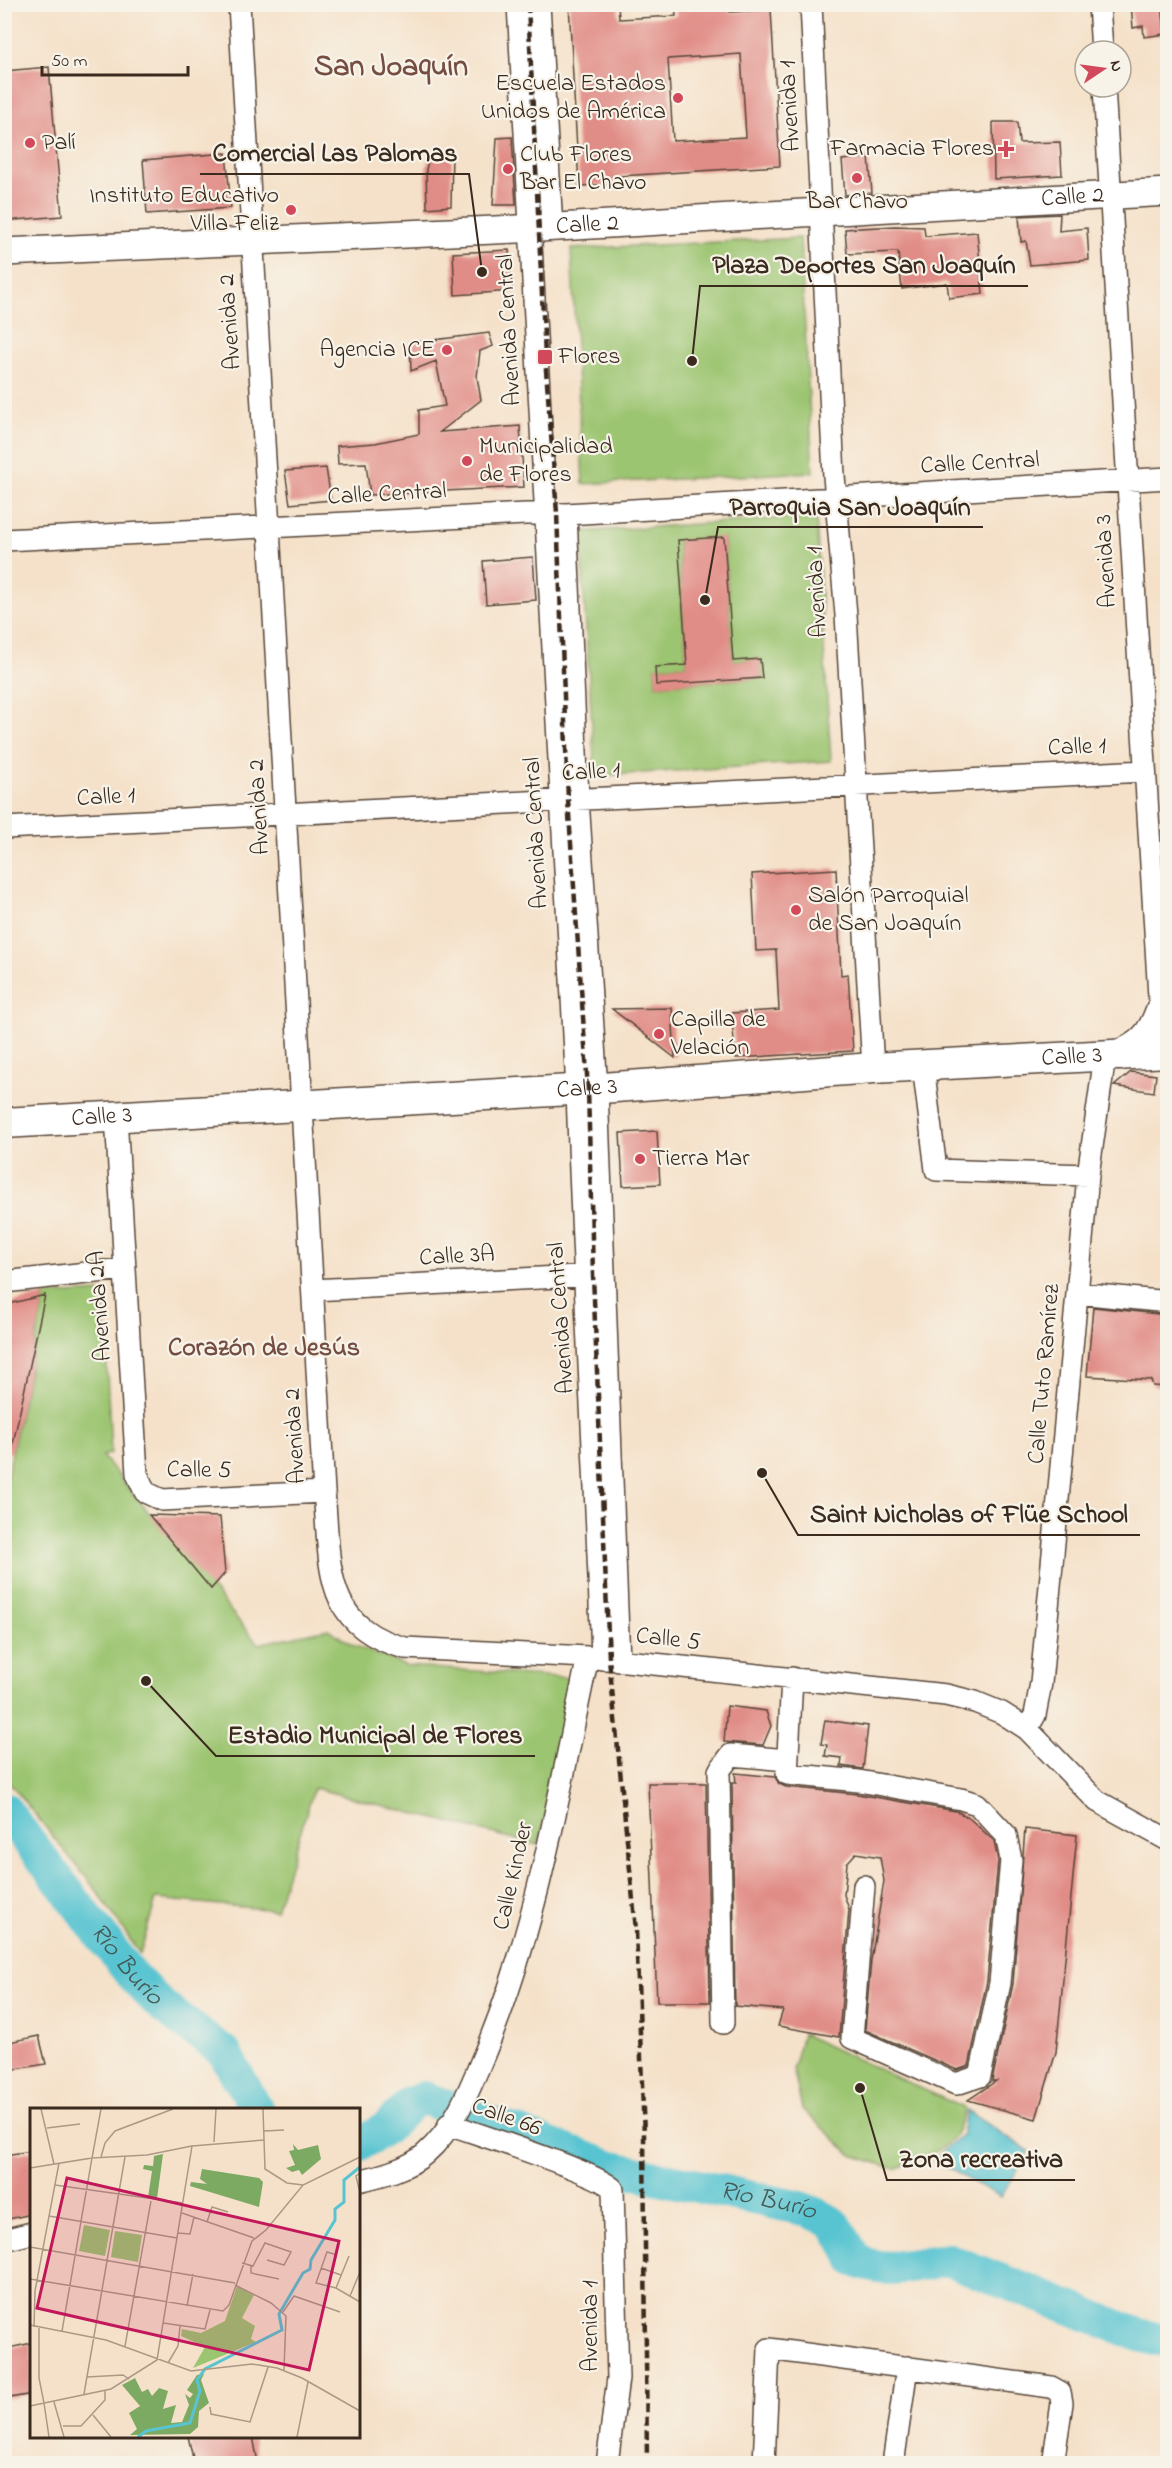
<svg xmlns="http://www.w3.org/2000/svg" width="1172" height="2468" viewBox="0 0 1172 2468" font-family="'Indie Flower',sans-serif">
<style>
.green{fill:#9cc571;stroke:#6c7848;stroke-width:1.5;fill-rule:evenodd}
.water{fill:#58c4d1;stroke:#4a7778;stroke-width:1.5}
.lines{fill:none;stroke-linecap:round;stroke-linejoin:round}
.river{stroke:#58c4d1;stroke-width:34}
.building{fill:#e18d87;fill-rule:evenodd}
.minor-casing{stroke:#574538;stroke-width:24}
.tertiary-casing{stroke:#574538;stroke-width:30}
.secondary-casing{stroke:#574538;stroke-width:33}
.minor{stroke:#fff;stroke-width:21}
.tertiary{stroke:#fff;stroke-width:27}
.secondary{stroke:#fff;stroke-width:30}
.rail{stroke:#3b2a1e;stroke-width:4.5;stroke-dasharray:9 4.5;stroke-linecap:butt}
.poi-dot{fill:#d1495b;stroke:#f7f3e8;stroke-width:2}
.labels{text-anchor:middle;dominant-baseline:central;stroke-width:4.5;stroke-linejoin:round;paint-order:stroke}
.poi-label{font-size:24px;fill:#3b2a1e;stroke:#f7f3e8;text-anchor:start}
.street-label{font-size:24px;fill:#3b2a1e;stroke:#f7f3e8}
.neighbourhood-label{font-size:26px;font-weight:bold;fill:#754d43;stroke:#f7f3e8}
.water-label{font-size:26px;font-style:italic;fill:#445854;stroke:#f7f3e8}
.district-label{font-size:30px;font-weight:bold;fill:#754d43;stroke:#f7f3e8}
.inset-river{fill:none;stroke:#58c4d1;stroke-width:3}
.inset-road{fill:none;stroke:#ab9885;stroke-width:1.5}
.view{fill:#c2185b;fill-opacity:0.15;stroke:#c2185b;stroke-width:3}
.inset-edge{fill:none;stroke:#3b2a1e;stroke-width:3}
.leader{fill:none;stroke:#3b2a1e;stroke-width:2}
.callout-dot{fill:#3b2a1e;stroke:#f7f3e8;stroke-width:2}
.callout-label{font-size:26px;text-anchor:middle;font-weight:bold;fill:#3b2a1e;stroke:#f7f3e8;stroke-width:4.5;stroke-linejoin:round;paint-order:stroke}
</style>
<rect width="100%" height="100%" fill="#f7f3e8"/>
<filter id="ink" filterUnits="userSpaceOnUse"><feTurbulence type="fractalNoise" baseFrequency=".0167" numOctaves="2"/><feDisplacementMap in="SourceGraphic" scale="12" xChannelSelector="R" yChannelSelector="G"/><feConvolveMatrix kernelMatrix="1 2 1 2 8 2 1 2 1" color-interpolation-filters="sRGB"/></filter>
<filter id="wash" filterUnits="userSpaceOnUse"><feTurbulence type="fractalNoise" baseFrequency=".008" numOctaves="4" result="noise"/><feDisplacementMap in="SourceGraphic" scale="24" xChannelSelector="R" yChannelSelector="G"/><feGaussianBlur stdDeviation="1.35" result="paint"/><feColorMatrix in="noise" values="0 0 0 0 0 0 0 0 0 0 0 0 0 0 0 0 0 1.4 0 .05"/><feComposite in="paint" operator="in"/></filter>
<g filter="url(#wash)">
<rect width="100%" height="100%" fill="#f5e1c9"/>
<path class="green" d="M 800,238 L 813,472 L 583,484 L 571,249 Z
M 816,516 L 831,761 L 595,776 L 580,532 ZM 724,538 L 733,661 L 760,659 L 762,678 L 656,685 L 655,667 L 687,665 L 678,541 Z
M 103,1292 L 111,1453 L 102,1456 L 258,1644 L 328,1629 L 353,1645 L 407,1666 L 584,1679 L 538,1845 L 314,1788 L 276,1910 L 156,1899 L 140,1954 L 97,1891 L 5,1777 L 5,1486 L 45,1295 Z
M 802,2034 L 964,2108 C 957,2152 931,2153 895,2169 L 852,2155 L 802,2109 L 793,2068 Z"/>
<path class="water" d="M 966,2110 L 1029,2151 L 1001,2197 L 933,2160 L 962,2134 Z"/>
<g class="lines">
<g class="river">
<path id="s1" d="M 4,1809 L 133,1977 L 164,2008 L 224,2052 L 257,2110"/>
<path id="s2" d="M 358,2145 L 387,2127 L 411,2103 L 424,2098 L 612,2168 L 800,2208 C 840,2222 836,2225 855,2260 C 890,2276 913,2263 949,2260 L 1139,2335 L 1168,2342"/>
</g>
</g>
<g id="blocks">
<path class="building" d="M 569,4 L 618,4 L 619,19 L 676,16 L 675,4 L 729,4 L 730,12 L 771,10 L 780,166 L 620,176 L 621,184 L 579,186 ZM 741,54 L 746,137 L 673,141 L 668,59 Z
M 1131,4 L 1162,4 L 1165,34 L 1144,37 L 1143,26 L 1133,28 Z
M 49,67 L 62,216 L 4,221 L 4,71 Z
M 993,122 L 1017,122 L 1019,143 L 1060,142 L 1062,175 L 994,179 Z
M 512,137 L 516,205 L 493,205 L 497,138 Z
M 452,152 L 451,206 L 427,208 L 426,169 L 430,154 Z
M 226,153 L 231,208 L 147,214 L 143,160 Z
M 869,157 L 872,193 L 845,195 L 842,160 Z
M 1060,214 L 1059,231 L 1087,228 L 1089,260 L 1030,265 L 1026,241 L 1021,242 L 1019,216 Z
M 895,226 L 924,227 L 925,236 L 977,232 L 983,294 L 949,298 L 947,283 L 902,289 L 898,252 L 847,254 L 845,229 Z
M 509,250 L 512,291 L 455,295 L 453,253 Z
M 489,333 L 493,346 L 480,351 L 477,377 L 481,400 L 440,432 L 520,426 L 524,487 L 370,495 L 366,463 L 338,464 L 337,446 L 375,443 L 419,434 L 419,410 L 445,406 L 436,361 L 411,371 L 410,343 Z
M 326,468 L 331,500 L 290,504 L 285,471 Z
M 724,537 L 733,661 L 760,659 L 762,678 L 656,685 L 655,667 L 687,665 L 678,540 Z
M 533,557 L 536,600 L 486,604 L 483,561 Z
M 836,869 L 841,975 L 848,974 L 853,1051 L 736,1058 L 731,1013 L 779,1010 L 776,950 L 756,951 L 752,874 Z
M 672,1008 L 675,1058 L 612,1009 Z
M 1131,1072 L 1156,1075 L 1154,1092 L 1114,1086 Z
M 657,1131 L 660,1184 L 623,1186 L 620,1133 Z
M 45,1295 L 11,1453 L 4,1452 L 4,1305 Z
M 1093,1307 L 1167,1315 L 1167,1387 L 1153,1386 L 1151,1380 L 1087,1376 Z
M 149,1515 L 220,1517 L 225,1573 L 211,1589 Z
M 727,1706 L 766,1711 L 771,1726 L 763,1745 L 724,1742 Z
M 825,1720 L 868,1726 L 863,1769 L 841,1766 L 842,1758 L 825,1756 L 827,1745 L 821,1744 Z
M 735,1773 L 775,1777 L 779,1784 L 786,1787 L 857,1794 L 956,1811 L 969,1818 L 994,1841 L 998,1861 L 987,1981 L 969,2066 L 957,2070 L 865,2030 L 871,1961 L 884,1881 L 880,1857 L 856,1853 L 847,1863 L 844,1895 L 849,1909 L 839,2037 L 778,2026 L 783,2010 L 735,2006 L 732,1783 L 736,1783 Z
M 648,1783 L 706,1783 L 710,2002 L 657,2002 Z
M 1025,1829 L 1077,1835 L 1056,2052 L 1036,2119 L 968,2100 L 996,2081 L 992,2081 L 1013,1984 Z
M 39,2036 L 46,2064 L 4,2071 L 4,2043 Z
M 32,2151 L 32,2214 L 4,2220 L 4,2155 Z
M 32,2343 L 32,2394 L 4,2399 L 4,2349 Z
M 188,2436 L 253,2436 L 258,2463 L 194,2463 Z"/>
</g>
</g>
<g filter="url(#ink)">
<use href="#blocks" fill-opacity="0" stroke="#574538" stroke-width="1.5"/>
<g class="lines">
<defs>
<path id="minor" d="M 239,4 L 324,1492 C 331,1563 321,1626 405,1648 L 588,1657 L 946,1695 L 975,1702 L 1002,1713 L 1027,1729 L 1097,1801 L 1168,1840
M 518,4 L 577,1090 C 583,1279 596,1469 602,1659
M 539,4 L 552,228
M 811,4 L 834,476 L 846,615 L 873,1068
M 1099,4 L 1102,51
M 1104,87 L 1160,1013 L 1164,1026
M 566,514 L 578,799 L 597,1089 L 619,1661
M 4,540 L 546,513 L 566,514 L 1168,478
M 4,828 C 385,811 765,787 1145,771
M 923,1065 L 936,1170 L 1088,1175
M 116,1116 L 137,1474 L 145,1492 L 162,1500 L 324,1492
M 4,1282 L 124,1269
M 313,1290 L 597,1275
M 1078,1293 L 1168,1302
M 792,1678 L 787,1774 L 859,1781 L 961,1799 L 977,1804 L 1006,1835 L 1011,1860 L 1000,1983 L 980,2076 L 956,2084 L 852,2038 L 864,1886
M 1027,1729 L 1035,1715 L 1041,1683 L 1088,1175 L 1105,1056
M 723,2023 L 719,1771 L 731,1755 L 787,1760
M 449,2124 C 477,2134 600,2173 613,2189 L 618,2378 L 607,2464
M 358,2181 C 380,2176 408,2169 425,2154 C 454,2129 469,2091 483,2057 C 537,1930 559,1791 588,1657
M 4,2240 L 32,2233
M 764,2464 L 769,2349 L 1051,2387 L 1060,2392 L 1062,2403 L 1053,2464
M 893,2464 L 907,2367"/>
<g id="tertiary">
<path id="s3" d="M 4,252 L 540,228 L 1168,192"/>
</g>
<g id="secondary">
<path d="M 1120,1055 C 1142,1046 1152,1035 1160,1013"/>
<path id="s4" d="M 4,1123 L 588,1089 L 873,1068 L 1168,1052"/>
</g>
</defs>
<use href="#minor" class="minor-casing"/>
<use href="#tertiary" class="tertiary-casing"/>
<use href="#secondary" class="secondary-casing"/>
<use href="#minor" class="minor"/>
<use href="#tertiary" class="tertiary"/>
<use href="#secondary" class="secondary"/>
<path class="rail" d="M 528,4 L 545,357 L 557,513 L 568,800 L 588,1089 L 593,1275 L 609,1659 L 636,1930 L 644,2135 L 647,2464"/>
</g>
</g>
<g class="poi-dot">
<circle cx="678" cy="98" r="6"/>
<circle cx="30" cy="143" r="6"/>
<path d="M1003 140h6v6h6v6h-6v6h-6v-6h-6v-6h6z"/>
<circle cx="508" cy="169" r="6"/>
<circle cx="857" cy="178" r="6"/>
<circle cx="291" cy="210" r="6"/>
<circle cx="447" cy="350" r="6"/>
<rect x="537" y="349" width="16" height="16" rx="3"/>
<circle cx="467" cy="461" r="6"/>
<circle cx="796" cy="910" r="6"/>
<circle cx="659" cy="1034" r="6"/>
<circle cx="640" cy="1159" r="6"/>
</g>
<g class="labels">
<g class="poi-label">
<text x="666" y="84" text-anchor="end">Escuela Estados<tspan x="666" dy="28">Unidos de América</tspan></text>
<text x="42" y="143">Palí</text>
<text x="994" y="149" text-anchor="end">Farmacia Flores</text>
<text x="520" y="155">Club Flores<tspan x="520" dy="28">Bar El Chavo</tspan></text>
<text x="279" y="196" text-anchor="end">Instituto Educativo<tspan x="279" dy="28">Villa Feliz</tspan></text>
<text x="857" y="202" text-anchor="middle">Bar Chavo</text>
<text x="435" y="350" text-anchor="end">Agencia ICE</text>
<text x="558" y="357">Flores</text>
<text x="479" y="447">Municipalidad<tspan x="479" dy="28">de Flores</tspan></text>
<text x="808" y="896">Salón Parroquial<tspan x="808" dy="28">de San Joaquín</tspan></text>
<text x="671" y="1020">Capilla de<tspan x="671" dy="28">Velación</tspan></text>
<text x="652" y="1159">Tierra Mar</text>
</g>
<g class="street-label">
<text transform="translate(791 106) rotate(-93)">Avenida 1</text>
<text stroke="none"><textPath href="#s3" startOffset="1070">Calle 2</textPath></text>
<text stroke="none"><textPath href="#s3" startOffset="584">Calle 2</textPath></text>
<text transform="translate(231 322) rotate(-94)">Avenida 2</text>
<text transform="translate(510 330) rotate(-93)">Avenida Central</text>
<text transform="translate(980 464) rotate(-3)">Calle Central</text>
<text transform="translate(387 495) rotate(-3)">Calle Central</text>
<text transform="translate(1107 561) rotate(-93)">Avenida 3</text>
<text transform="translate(818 592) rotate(-93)">Avenida 1</text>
<text transform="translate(1077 748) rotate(-2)">Calle 1</text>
<text transform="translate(591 773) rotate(-3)">Calle 1</text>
<text transform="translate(106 798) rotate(-3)">Calle 1</text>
<text transform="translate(260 807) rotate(-93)">Avenida 2</text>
<text transform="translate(537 833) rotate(-93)">Avenida Central</text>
<text stroke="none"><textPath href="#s4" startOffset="1070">Calle 3</textPath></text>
<text stroke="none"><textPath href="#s4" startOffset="584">Calle 3</textPath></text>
<text stroke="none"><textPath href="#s4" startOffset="98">Calle 3</textPath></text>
<text transform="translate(457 1257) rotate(-3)">Calle 3A</text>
<text transform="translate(101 1306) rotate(-94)">Avenida 2A</text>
<text transform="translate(562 1318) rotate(-94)">Avenida Central</text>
<text transform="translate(1045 1374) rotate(-85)">Calle Tuto Ramírez</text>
<text transform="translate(296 1436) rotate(-93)">Avenida 2</text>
<text transform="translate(199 1471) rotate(1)">Calle 5</text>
<text transform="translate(668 1640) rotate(6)">Calle 5</text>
<text transform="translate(514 1876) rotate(-77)">Calle Kinder</text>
<text transform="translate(506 2118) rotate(20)">Calle 66</text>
<text transform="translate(591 2326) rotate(-90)">Avenida 1</text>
</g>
<g class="neighbourhood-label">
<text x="264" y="1349">Corazón de Jesús</text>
</g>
<g class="water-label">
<text stroke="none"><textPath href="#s1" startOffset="198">Río Burío</textPath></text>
<text stroke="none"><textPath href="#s2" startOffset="442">Río Burío</textPath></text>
</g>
<g class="district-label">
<text x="391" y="68">San Joaquín</text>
</g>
</g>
<g transform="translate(30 2108)">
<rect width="330" height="330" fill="#f5e1c9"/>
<path d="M 54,117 L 80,122 L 75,148 L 49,143 ZM 85,123 L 112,127 L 108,154 L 81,149 ZM 207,178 L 224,187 L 212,210 L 225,218 L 221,231 L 226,234 L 163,260 L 175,239 L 151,228 L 152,221 L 171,225 L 195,213 Z" fill="#9cc571"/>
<path d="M 263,36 L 268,42 L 288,37 L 291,51 L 272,67 L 269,62 L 262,64 L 256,60 L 265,57 L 259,43 L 264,42 ZM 133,46 L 127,91 L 118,89 L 122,63 L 113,61 L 114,57 L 123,58 L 124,48 ZM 172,61 L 229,70 L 233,74 L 229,99 L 160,78 L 161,74 L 177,76 L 170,71 ZM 174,266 L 171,272 L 179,295 L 169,303 L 168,319 L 160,326 L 100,327 L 107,321 L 99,305 L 110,298 L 92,277 L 105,270 L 112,284 L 118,281 L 122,288 L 129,280 L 138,283 L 133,301 L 146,297 L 141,315 L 152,314 L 159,297 L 155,286 L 160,290 L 163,286 L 157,282 L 167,267 Z" fill="#7daa63"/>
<path class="inset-river" d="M 108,329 L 116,323 L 160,315 L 170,283 L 167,272 L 175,261 L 252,222 L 249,206 L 273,165 L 280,161 L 281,152 L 305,112 L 305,101 L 314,94 L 314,72 L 330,59"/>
<path class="inset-road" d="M 11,1 L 24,56M 233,1 L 235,61 L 257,75 L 273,77M 17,20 L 50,16M 234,23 L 254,22M 184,34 L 186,1M 162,38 L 234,32M 71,49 L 75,35 L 85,23 L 143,1M 0,60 L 62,50 L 32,223M 25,77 L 153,95M 329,81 L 326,68 L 330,65M 152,105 L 224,130M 19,108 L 147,130M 177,114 L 182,99 L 198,104M 148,125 L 160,126 L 164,109M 0,139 L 205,175M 307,147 L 297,144 L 286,175 L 306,180 L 330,194M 212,155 L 223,158 L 235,135 L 261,144 L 254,157 L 237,152M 221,158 L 221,165 L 249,171M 291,160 L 311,167M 0,171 L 193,203 L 199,197 L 222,133 L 236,122 L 273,77 L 330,49M 205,177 L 241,195 L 256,208 L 254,262M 306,180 L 319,148M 320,188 L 330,164M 157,198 L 163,166M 253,204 L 264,188 L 310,204M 133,215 L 175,221 L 180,202M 0,217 L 76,232 L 161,263 L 222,256 L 247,260 L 272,270 L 330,303M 9,218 L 9,270 L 14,295M 4,219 L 5,183 L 29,55M 95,238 L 121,93M 138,255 L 148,238 L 150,218M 57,269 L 93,267 L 99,271M 54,286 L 95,49M 24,294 L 34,329M 14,295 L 19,329M 0,298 L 81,281 L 127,252 L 162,38 L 117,47 L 62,50 L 71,1M 180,299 L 181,306 L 220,314 L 238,259M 63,307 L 81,329M 33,318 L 51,318 L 75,292 L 75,283M 267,329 L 278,274"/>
<path class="view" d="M 37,70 L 309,133 L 279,262 L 7,200 Z"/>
<rect width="330" height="330" class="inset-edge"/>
</g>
<path class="leader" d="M482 272L469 174H200M692 361L700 286H1028M705 600L718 527H983M762 1473L798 1535H1140M146 1681L216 1756H535M860 2088L887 2180H1075"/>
<g class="callout-dot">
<circle cx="482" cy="272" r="6"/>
<circle cx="692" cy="361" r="6"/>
<circle cx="705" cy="600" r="6"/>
<circle cx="762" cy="1473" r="6"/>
<circle cx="146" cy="1681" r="6"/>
<circle cx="860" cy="2088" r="6"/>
</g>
<g class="callout-label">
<text x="335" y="161">Comercial Las Palomas</text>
<text x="864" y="273">Plaza Deportes San Joaquín</text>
<text x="850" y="515">Parroquia San Joaquín</text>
<text x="969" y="1522">Saint Nicholas of Flüe School</text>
<text x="375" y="1743">Estadio Municipal de Flores</text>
<text x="981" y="2167">Zona recreativa</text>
</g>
<rect width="1172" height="2468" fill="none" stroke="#f7f3e8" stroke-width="24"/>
<g transform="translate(1103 69) rotate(77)"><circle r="28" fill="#f7f3e8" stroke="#aca397" stroke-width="1.5"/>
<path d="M0-4.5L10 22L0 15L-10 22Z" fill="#d1495b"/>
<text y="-9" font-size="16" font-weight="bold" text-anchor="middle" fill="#3b2a1e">N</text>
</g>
<path d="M42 66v9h146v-9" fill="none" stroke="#3b2a1e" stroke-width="3"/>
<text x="51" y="66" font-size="18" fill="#3b2a1e" stroke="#f7f3e8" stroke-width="4.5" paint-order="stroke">50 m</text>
</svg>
